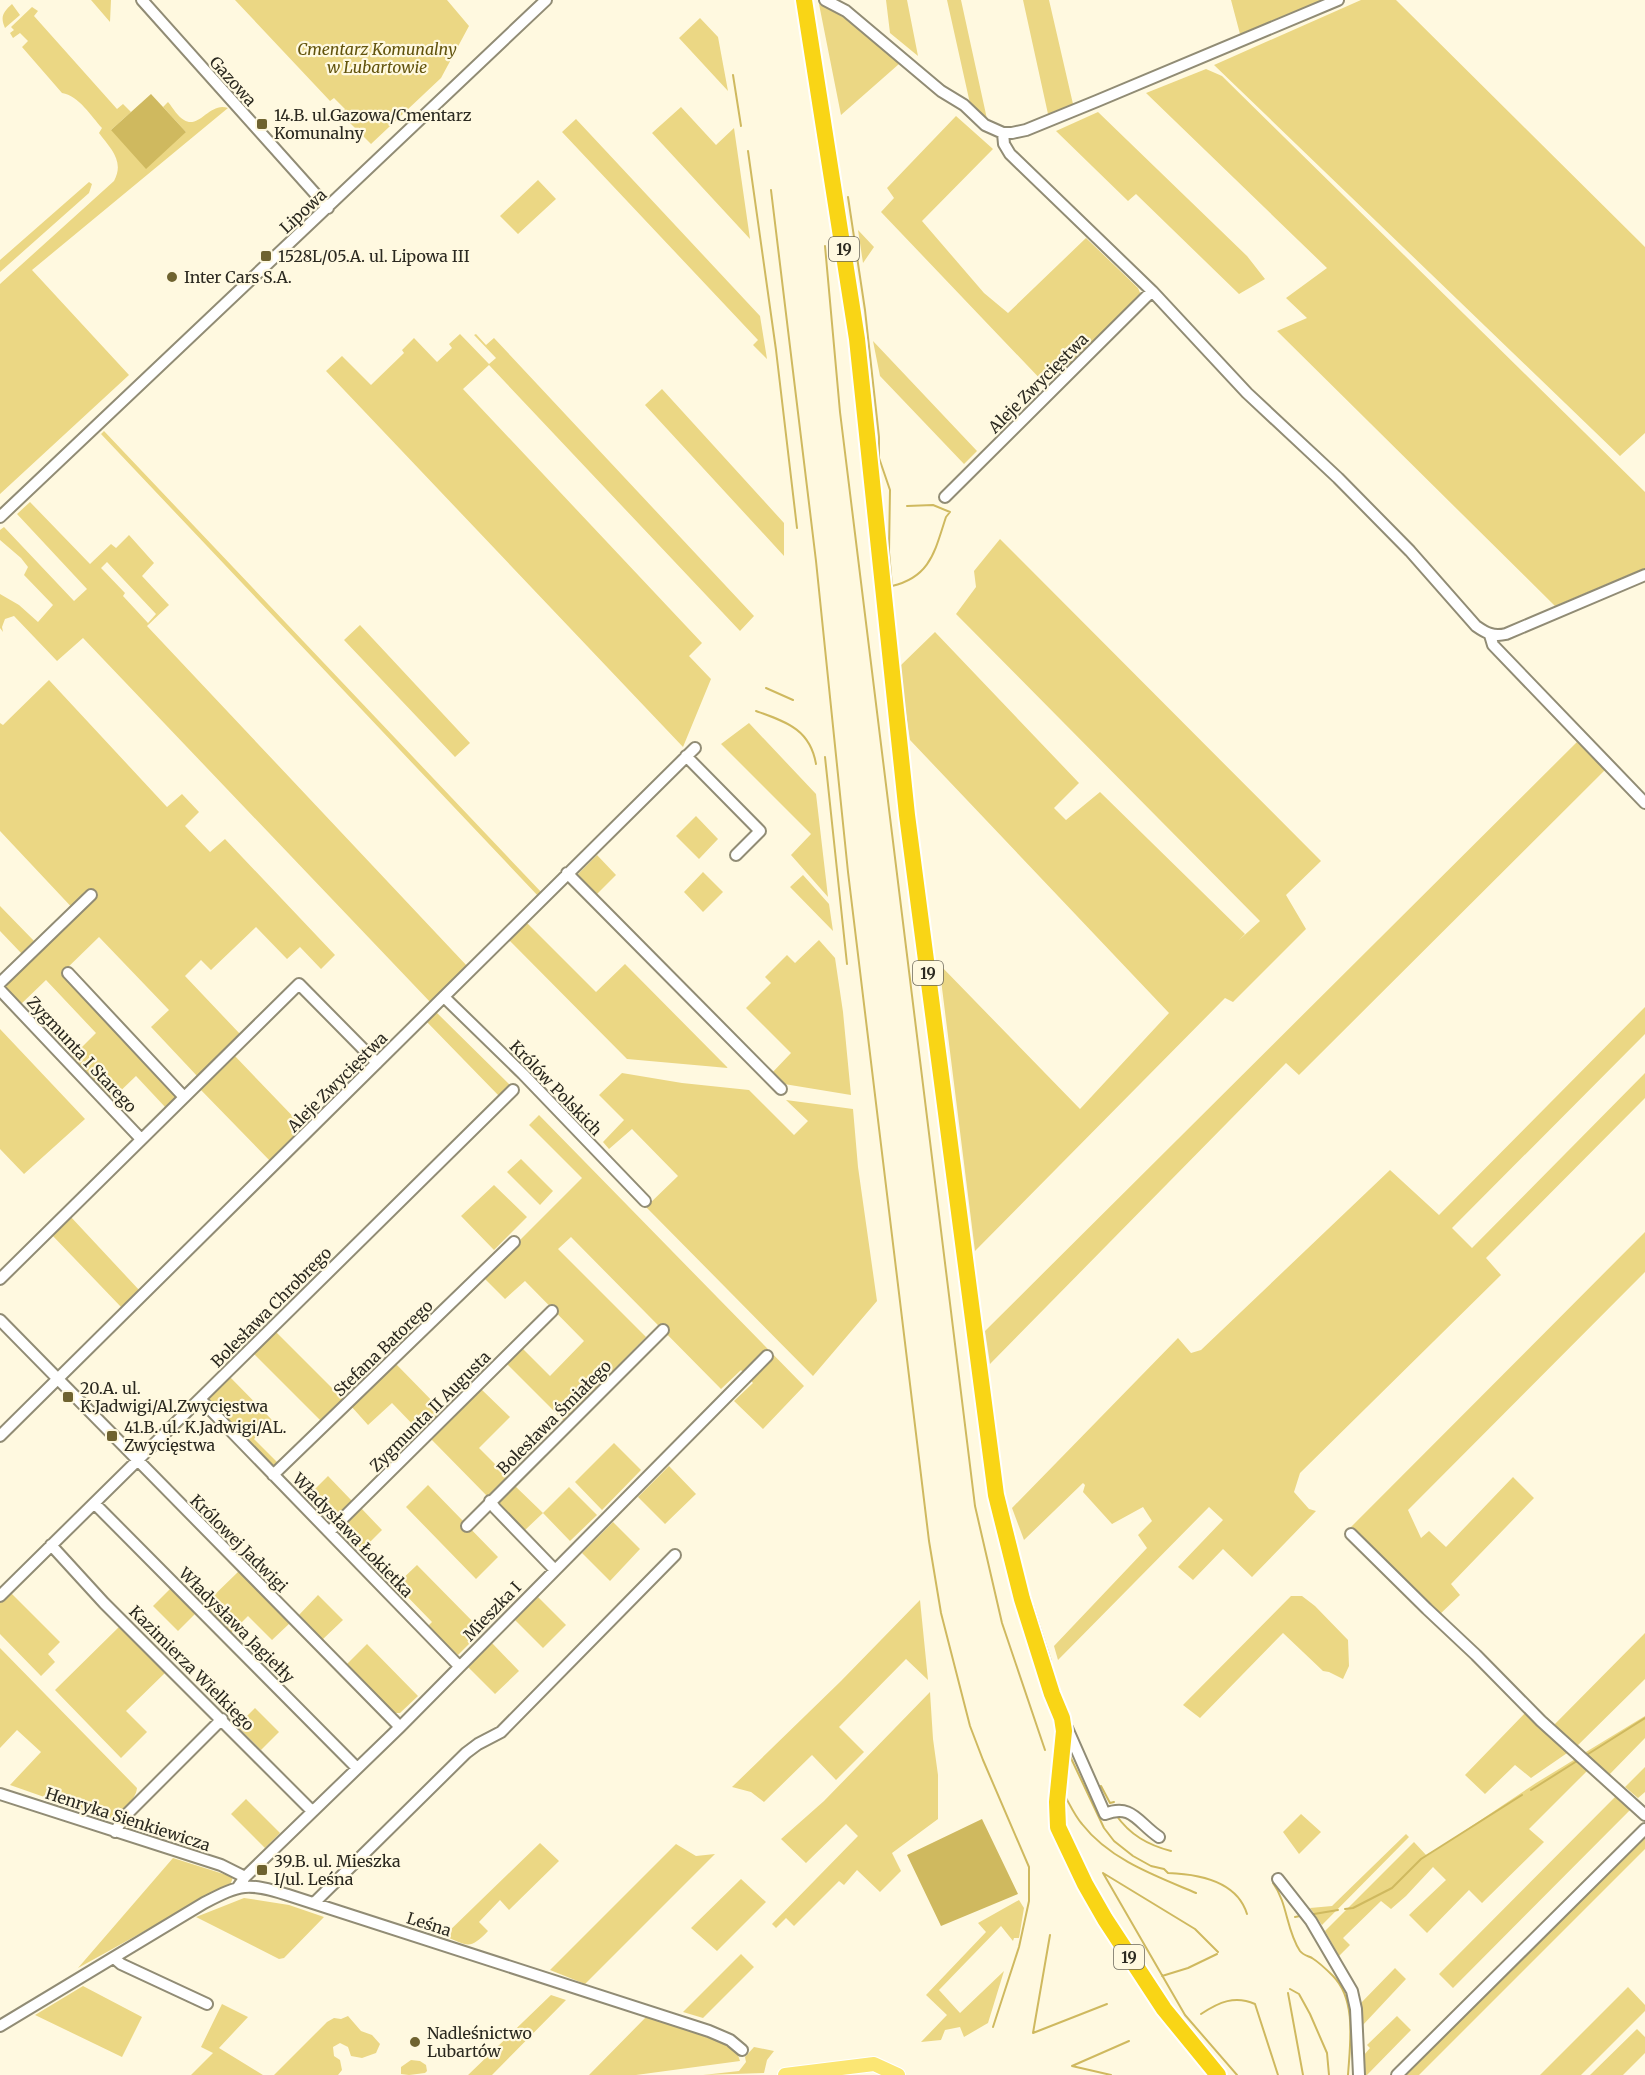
<svg xmlns="http://www.w3.org/2000/svg" width="1645" height="2075" viewBox="0 0 1645 2075" font-family="Merriweather,serif">
<style>
.green{fill:#ebd784;fill-rule:evenodd}
.water{fill:#cfb95f}
.lines{fill:none;stroke-linecap:round;stroke-linejoin:round}
.stream{stroke:#cfb95f;stroke-width:2}
.minor-casing{stroke:#918c75;stroke-width:14}
.major-casing{stroke:#fff;stroke-width:16}
.highway-casing{stroke:#fff;stroke-width:20}
.minor{stroke:#fff;stroke-width:10}
.major{stroke:#fbe673;stroke-width:14}
.highway{stroke:#f9d516;stroke-width:16}
.poi-dot{fill:#6f6330;stroke:#fff9e0;stroke-width:2}
.labels{text-anchor:middle;dominant-baseline:central;stroke-width:4.5;stroke-linejoin:round;paint-order:stroke}
.shield{fill:#fff9e0;stroke:#6b675a;stroke-width:1.5}
.shield-label{font-size:15px;font-weight:bold;fill:#2b2920}
.park-label{font-size:16px;font-style:italic;fill:#62530c;stroke:#fff9e0}
.street-label{font-size:16px;fill:#2b2920;stroke:#fff9e0}
.poi-label{font-size:16px;fill:#2b2920;stroke:#fff9e0;text-anchor:start}
</style>
<rect width="100%" height="100%" fill="#fff9e0"/>
<path class="green" d="M 91,0 L 111,0 L 110,22 Z
M 235,0 L 447,0 L 469,26 L 441,78 L 371,144 L 341,114 L 345,109 L 334,98 L 330,101 Z
M 886,0 L 907,0 L 918,56 L 890,33 Z
M 947,0 L 961,0 L 987,119 L 971,108 Z
M 1023,0 L 1049,0 L 1073,104 L 1048,114 Z
M 1231,0 L 1322,0 L 1240,34 Z
M 1361,0 L 1396,0 L 1645,247 L 1645,433 L 1620,456 L 1214,65 Z
M 12,4 L 20,15 L 5,28 C 0,17 3,12 12,4 Z
M 819,4 C 850,18 874,41 899,64 L 841,115 Z
M 32,7 L 38,11 L 34,16 L 117,109 L 123,104 L 131,112 L 111,130 L 186,132 L 163,107 L 168,102 C 173,108 178,117 184,120 C 199,130 210,101 228,108 L 32,270 L 129,375 L 0,494 L 0,284 L 114,181 C 125,161 110,148 99,133 L 102,128 C 91,116 79,96 62,93 L 22,47 L 28,41 L 20,33 L 13,38 L 10,33 L 14,30 L 11,27 Z
M 700,18 L 718,37 L 728,91 L 679,38 Z
M 1206,69 L 1222,76 L 1645,492 L 1645,568 L 1555,606 L 1277,331 L 1307,318 L 1286,298 L 1327,268 L 1146,93 Z
M 681,107 L 716,145 L 734,128 L 750,239 L 652,133 Z
M 1098,112 L 1247,256 L 1265,279 L 1239,294 L 1136,194 L 1128,201 L 1056,131 Z
M 956,116 L 993,149 L 922,221 L 984,293 L 1008,313 L 1086,238 L 1138,288 L 1141,295 L 1062,372 L 1045,384 L 881,212 L 894,198 L 887,188 Z
M 576,119 L 760,316 L 767,359 L 753,345 L 758,340 L 562,132 Z
M 538,180 L 556,199 L 518,234 L 500,216 Z
M 89,182 L 92,184 L 89,193 L 0,272 L 0,260 Z
M 858,230 L 874,247 L 863,263 Z
M 460,334 L 489,364 L 496,358 L 474,335 L 476,334 L 486,345 L 494,338 L 754,616 L 740,631 L 489,365 L 463,389 L 702,643 L 689,656 L 711,679 L 683,747 L 326,371 L 342,356 L 371,385 L 404,353 L 402,350 L 414,338 L 437,362 L 452,348 L 449,344 Z
M 873,341 L 977,451 L 964,464 L 880,376 Z
M 662,389 L 784,523 L 784,556 L 645,405 Z
M 104,431 L 542,893 L 539,897 L 101,434 Z
M 30,502 L 90,564 L 111,544 L 116,548 L 129,535 L 154,563 L 142,576 L 169,605 L 147,626 L 468,967 L 432,1004 L 83,638 L 57,661 L 14,616 L 5,619 L 2,627 L 3,632 L 0,628 L 0,594 L 19,605 L 38,622 L 53,605 L 24,575 L 28,567 L 21,558 L 0,540 L 0,530 L 4,527 L 74,601 L 87,589 L 17,514 ZM 107,562 L 156,614 L 148,623 L 123,596 L 125,593 L 101,568 Z
M 1000,539 L 1321,861 L 1286,895 L 1306,929 L 1233,1002 L 1225,998 L 975,1251 L 939,964 L 1080,1109 L 1169,1013 L 910,740 L 899,667 L 935,632 L 1079,783 L 1054,808 L 1066,820 L 1100,792 L 1245,934 L 1238,941 L 1260,921 L 956,614 L 976,587 L 974,571 Z
M 360,625 L 470,743 L 455,757 L 344,640 Z
M 49,680 L 167,807 L 182,794 L 199,812 L 185,826 L 210,852 L 225,839 L 335,955 L 321,969 L 300,947 L 287,959 L 256,927 L 211,970 L 201,960 L 185,976 L 240,1034 L 198,1077 L 151,1027 L 169,1010 L 99,937 L 62,973 L 176,1094 L 177,1098 L 166,1108 L 136,1076 L 110,1101 L 70,1059 L 96,1033 L 46,980 L 19,1006 L 2,988 L 78,914 L 0,831 L 0,723 L 3,725 Z
M 749,723 L 816,794 L 828,897 L 791,855 L 811,834 L 721,744 Z
M 1577,742 L 1605,770 L 1299,1075 L 1286,1063 L 990,1364 L 985,1331 Z
M 696,816 L 718,839 L 699,859 L 676,836 Z
M 597,855 L 616,875 L 594,897 L 575,877 Z
M 703,872 L 723,892 L 703,912 L 684,892 Z
M 803,875 L 829,904 L 833,931 L 790,887 Z
M 0,906 L 35,942 L 22,954 L 0,931 Z
M 525,921 L 596,992 L 625,964 L 728,1068 L 627,1059 L 507,938 Z
M 819,940 L 835,958 L 843,1012 L 851,1095 L 778,1083 L 770,1075 L 791,1053 L 746,1008 L 771,983 L 765,977 L 787,955 L 795,963 Z
M 1645,1007 L 1645,1034 L 1452,1228 L 1472,1248 L 1645,1073 L 1645,1098 L 1486,1258 L 1501,1275 L 1300,1473 L 1294,1492 L 1309,1509 L 1316,1511 L 1252,1577 L 1223,1549 L 1193,1580 L 1178,1567 L 1223,1520 L 1209,1507 L 1058,1660 L 1054,1646 L 1147,1548 L 1138,1535 L 1152,1521 L 1143,1507 L 1112,1524 L 1083,1492 L 1085,1485 L 1083,1483 L 1024,1540 L 1012,1508 L 1178,1338 L 1191,1353 L 1201,1350 L 1390,1170 L 1439,1215 Z
M 435,1011 L 510,1085 L 499,1096 L 426,1021 Z
M 0,1029 L 85,1119 L 24,1174 L 0,1149 Z
M 233,1054 L 304,1128 L 271,1162 L 199,1088 Z
M 622,1073 L 682,1083 L 749,1090 L 794,1135 L 808,1121 L 786,1100 L 853,1109 L 858,1167 L 877,1301 L 813,1376 L 646,1207 L 678,1176 L 632,1129 L 609,1149 L 603,1142 L 624,1120 L 599,1095 Z
M 539,1115 L 804,1386 L 763,1429 L 734,1401 L 753,1383 L 741,1370 L 721,1389 L 571,1237 L 558,1249 L 646,1337 L 564,1421 L 506,1363 L 522,1348 L 550,1376 L 584,1341 L 525,1281 L 505,1299 L 483,1277 L 582,1178 L 529,1125 Z
M 521,1159 L 553,1191 L 540,1205 L 507,1172 Z
M 494,1185 L 527,1217 L 494,1250 L 461,1216 Z
M 70,1216 L 140,1291 L 122,1308 L 51,1234 Z
M 1645,1232 L 1645,1272 L 1408,1510 L 1421,1538 L 1429,1531 L 1446,1547 L 1513,1477 L 1534,1498 L 1451,1584 L 1460,1595 L 1438,1616 L 1349,1529 Z
M 276,1332 L 343,1399 L 321,1421 L 254,1354 Z
M 396,1364 L 442,1411 L 420,1432 L 392,1403 L 368,1425 L 351,1406 Z
M 230,1377 L 273,1421 L 254,1439 L 278,1463 L 274,1467 L 207,1400 Z
M 481,1389 L 510,1417 L 479,1448 L 508,1477 L 488,1497 L 431,1439 Z
M 614,1443 L 641,1470 L 602,1510 L 575,1482 Z
M 669,1466 L 696,1494 L 665,1524 L 638,1497 Z
M 328,1476 L 352,1501 L 333,1520 L 308,1496 Z
M 428,1485 L 498,1557 L 476,1579 L 406,1507 Z
M 514,1485 L 543,1513 L 569,1487 L 597,1515 L 570,1541 L 543,1513 L 524,1531 L 496,1503 Z
M 361,1508 L 382,1530 L 362,1550 L 341,1527 Z
M 613,1522 L 640,1549 L 610,1581 L 582,1553 Z
M 417,1565 L 482,1631 L 458,1655 L 428,1626 L 432,1622 L 396,1585 Z
M 239,1571 L 290,1623 L 272,1640 L 248,1616 L 231,1633 L 204,1605 Z
M 171,1588 L 196,1613 L 178,1631 L 153,1606 Z
M 10,1592 L 60,1642 L 48,1654 L 55,1662 L 41,1676 L 0,1634 L 0,1602 Z
M 318,1595 L 343,1620 L 322,1640 L 298,1616 Z
M 1291,1596 L 1302,1596 L 1315,1606 L 1348,1640 L 1349,1666 L 1343,1679 L 1329,1672 L 1323,1671 L 1283,1633 L 1200,1718 L 1183,1705 Z
M 538,1597 L 566,1625 L 543,1648 L 515,1620 Z
M 920,1600 L 928,1680 L 906,1659 L 839,1727 L 864,1752 L 836,1780 L 812,1755 L 764,1802 L 751,1792 L 732,1787 L 841,1681 Z
M 122,1624 L 168,1670 L 126,1711 L 147,1732 L 121,1758 L 55,1690 Z
M 1645,1633 L 1645,1679 L 1574,1749 L 1550,1729 Z
M 492,1643 L 519,1671 L 495,1694 L 468,1667 Z
M 367,1644 L 418,1696 L 400,1713 L 394,1713 L 346,1665 Z
M 0,1648 L 137,1788 C 136,1800 119,1816 107,1819 L 10,1785 L 41,1752 L 17,1730 L 0,1748 Z
M 930,1692 L 933,1739 L 938,1775 L 938,1819 L 892,1853 L 901,1871 L 880,1892 L 857,1870 L 844,1885 L 839,1881 L 794,1926 L 786,1918 L 776,1928 L 772,1924 L 858,1836 L 846,1824 L 806,1863 L 781,1839 L 824,1801 Z
M 255,1708 L 279,1732 L 261,1750 L 237,1726 Z
M 1527,1711 L 1570,1751 L 1531,1778 L 1515,1765 L 1485,1794 L 1465,1775 Z
M 1645,1716 L 1645,1738 L 1607,1777 L 1581,1755 Z
M 1577,1758 L 1590,1768 L 1529,1829 L 1544,1842 L 1482,1903 L 1469,1890 L 1427,1933 L 1409,1915 L 1446,1880 L 1433,1867 L 1406,1896 L 1391,1909 L 1381,1901 L 1343,1938 L 1350,1945 L 1339,1956 L 1325,1931 L 1414,1842 L 1427,1856 L 1536,1783 Z
M 1645,1767 L 1645,1792 L 1638,1798 L 1625,1787 Z
M 1617,1795 L 1633,1807 L 1453,1988 L 1439,1974 Z
M 246,1799 L 280,1833 L 265,1848 L 231,1814 Z
M 1301,1814 L 1321,1832 L 1299,1854 L 1283,1832 Z
M 1645,1833 L 1645,1849 L 1419,2075 L 1401,2075 Z
M 1406,1834 L 1409,1837 L 1322,1925 L 1310,1908 L 1332,1906 Z
M 540,1843 L 559,1861 L 509,1910 L 500,1900 L 479,1922 L 488,1931 C 469,1951 468,1945 444,1936 Z
M 676,1844 L 696,1856 L 715,1854 L 585,1984 L 550,1970 Z
M 173,1858 L 233,1877 L 231,1883 L 224,1887 L 78,1968 Z
M 741,1879 L 766,1902 L 717,1951 L 691,1928 Z
M 244,1898 L 289,1905 L 324,1917 L 284,1958 L 279,1959 L 196,1917 Z
M 1019,1900 L 1024,1908 L 1019,1938 L 1014,1938 L 1013,1941 L 1001,1926 L 939,1990 L 960,2013 L 1004,1971 L 988,2023 L 964,2037 L 960,2027 L 945,2030 L 941,2040 L 921,2042 L 947,2015 L 926,1995 L 986,1932 L 978,1923 Z
M 741,1954 L 754,1967 L 703,2018 L 683,2012 Z
M 1395,1968 L 1406,1979 L 1362,2026 L 1360,2004 Z
M 83,1986 L 142,2017 L 122,2057 L 35,2015 Z
M 1628,1987 L 1645,2005 L 1645,2011 L 1581,2075 L 1540,2075 Z
M 551,1995 L 566,2000 L 492,2075 L 468,2075 Z
M 222,2004 L 248,2017 L 219,2048 L 263,2075 L 191,2075 L 213,2053 L 201,2047 Z
M 648,2015 L 728,2043 L 736,2049 L 740,2061 L 636,2075 L 589,2075 Z
M 348,2016 L 361,2031 L 372,2035 L 380,2044 L 376,2053 L 362,2058 L 351,2056 L 348,2047 L 340,2043 L 333,2047 L 334,2056 L 340,2060 L 342,2070 L 338,2075 L 274,2075 L 327,2022 L 334,2018 L 341,2019 Z
M 1397,2016 L 1411,2030 L 1367,2075 L 1363,2075 L 1364,2055 L 1370,2048 L 1367,2045 Z
M 1637,2029 L 1645,2037 L 1645,2053 L 1623,2075 L 1590,2075 Z
M 754,2047 L 774,2051 L 767,2060 L 764,2073 L 703,2075 L 739,2071 L 746,2062 L 745,2057 Z
M 411,2060 L 420,2061 L 426,2065 L 427,2071 L 425,2073 L 409,2075 L 401,2074 L 401,2067 Z"/>
<path class="water" d="M 151,94 L 186,132 L 146,169 L 111,130 Z
M 982,1819 L 1018,1894 L 941,1926 L 907,1855 Z"/>
<g class="lines">
<path class="stream" d="M 733,75 L 741,126
M 748,151 L 776,350 L 797,528
M 771,190 L 816,561 L 848,872 L 929,1541 L 941,1613 L 970,1726 L 983,1760 L 1029,1867 L 1029,1901 L 1019,1947 L 993,2027
M 848,197 L 865,310 L 879,437 L 879,458 L 890,490 L 889,552 L 892,586 C 931,577 935,550 946,517 L 950,512 L 933,505 L 907,506
M 825,246 L 840,412 L 975,1506 L 1002,1623 L 1045,1750
M 766,688 L 793,700
M 756,711 C 786,722 810,729 816,764
M 825,757 L 847,964
M 1033,1605 L 1051,1661
M 1069,1754 L 1104,1828 L 1114,1841 L 1133,1856 L 1151,1866 L 1164,1869 L 1168,1873 C 1197,1874 1237,1881 1247,1914
M 1585,1756 L 1645,1718
M 1101,1786 L 1110,1803 L 1114,1802
M 1531,1790 L 1577,1761
M 1065,1796 C 1070,1805 1075,1816 1082,1824 C 1110,1860 1156,1876 1196,1893
M 1116,1815 C 1130,1835 1148,1845 1171,1851
M 1103,1873 L 1185,2015 L 1237,2075
M 1103,1873 L 1195,1929 L 1218,1952
M 1273,1883 C 1288,1904 1286,1930 1300,1951 C 1303,1955 1308,1956 1312,1958 C 1320,1963 1327,1970 1333,1976 C 1357,2000 1350,2044 1348,2075
M 1345,1909 L 1353,1908 L 1392,1888 L 1421,1859 L 1522,1795
M 1314,1914 L 1338,1910
M 1295,1917 L 1300,1916
M 1050,1935 L 1033,2033 L 1107,2004
M 1162,1976 L 1188,1968 L 1217,1954
M 1290,1989 L 1299,1994 L 1310,2014 L 1327,2053 L 1329,2075
M 1288,1993 L 1303,2075
M 1201,2014 C 1219,2002 1235,1995 1255,2004 L 1278,2075
M 1111,2075 L 1072,2066 L 1129,2041"/>
<defs>
<path id="minor" d="M 142,0 L 328,208
M 825,0 L 846,11 L 941,91 L 964,105 L 985,125 L 1003,133 L 1012,133 L 1026,130 L 1097,101 L 1338,0
M 1003,133 L 1004,144 L 1010,154 L 1152,291 L 1247,393 L 1338,478 L 1410,551 L 1476,626 C 1486,633 1493,637 1506,634 L 1645,575
M 945,497 L 1152,291
M 0,517 L 546,0
M 1490,635 L 1493,645 L 1645,803
M 686,756 L 760,831 L 736,855
M 567,873 L 781,1089
M 68,973 L 184,1097
M 0,983 L 91,895
M 0,990 L 141,1139
M 444,997 L 523,1074 L 645,1201
M 0,1279 L 299,984 L 377,1063
M 0,1320 L 400,1727
M 200,1399 L 459,1666
M 0,1436 L 695,748
M 273,1475 L 514,1242
M 490,1501 L 495,1508 L 554,1569
M 95,1504 L 357,1768
M 467,1526 L 663,1330
M 329,1532 L 552,1311
M 1351,1534 L 1427,1609 L 1476,1655 L 1541,1721 L 1645,1815
M 51,1545 L 104,1603 L 312,1811
M 0,1596 L 513,1090
M 1067,1728 L 1105,1814 C 1132,1803 1138,1823 1159,1837
M 0,1794 L 221,1865 L 245,1877
M 115,1832 L 123,1818 L 222,1719
M 1278,1879 L 1311,1921 L 1352,1991 L 1356,2009 L 1359,2075
M 238,1887 L 245,1877 L 400,1727 L 767,1356
M 314,1903 L 466,1753 L 478,1744 L 501,1732 L 675,1555
M 114,1958 L 121,1964 L 207,2004
M 0,2026 L 204,1903 C 241,1884 247,1882 288,1895 L 709,2031 L 730,2040 L 742,2050
M 1397,2075 L 1645,1829"/>
<path id="major" d="M 785,2075 L 874,2064 L 898,2075"/>
<path id="highway" d="M 804,0 L 857,339 L 907,815 L 996,1495 L 1022,1599 L 1052,1694 L 1062,1718 L 1064,1731 L 1057,1802 L 1058,1827 L 1085,1884 L 1105,1919 L 1164,2009 L 1218,2075"/>
</defs>
<use href="#minor" class="minor-casing"/>
<use href="#major" class="major-casing"/>
<use href="#highway" class="highway-casing"/>
<use href="#minor" class="minor"/>
<use href="#major" class="major"/>
<use href="#highway" class="highway"/>
</g>
<g class="poi-dot">
<rect x="256" y="118" width="12" height="12" rx="3"/>
<rect x="260" y="250" width="12" height="12" rx="3"/>
<circle cx="172" cy="277" r="6"/>
<rect x="62" y="1391" width="12" height="12" rx="3"/>
<rect x="106" y="1430" width="12" height="12" rx="3"/>
<rect x="256" y="1864" width="12" height="12" rx="3"/>
<circle cx="415" cy="2042" r="6"/>
</g>
<g class="labels">
<g class="shield">
<rect x="829" y="237" width="30" height="24" rx="4.5"/>
<rect x="913" y="961" width="30" height="24" rx="4.5"/>
<rect x="1114" y="1945" width="30" height="24" rx="4.5"/>
</g>
<g class="shield-label">
<text x="844" y="249">19</text>
<text x="928" y="973">19</text>
<text x="1129" y="1957">19</text>
</g>
<g class="park-label">
<text x="377" y="49">Cmentarz Komunalny<tspan x="377" dy="18">w Lubartowie</tspan></text>
</g>
<g class="street-label">
<text transform="translate(233 81) rotate(48)">Gazowa</text>
<text transform="translate(303 211) rotate(-43)">Lipowa</text>
<text transform="translate(1038 383) rotate(-45)">Aleje Zwycięstwa</text>
<text transform="translate(82 1054) rotate(47)">Zygmunta I Starego</text>
<text transform="translate(337 1082) rotate(-45)">Aleje Zwycięstwa</text>
<text transform="translate(556 1088) rotate(46)">Królów Polskich</text>
<text transform="translate(271 1307) rotate(-45)">Bolesława Chrobrego</text>
<text transform="translate(383 1348) rotate(-44)">Stefana Batorego</text>
<text transform="translate(430 1411) rotate(-45)">Zygmunta II Augusta</text>
<text transform="translate(554 1417) rotate(-45)">Bolesława Śmiałego</text>
<text transform="translate(353 1535) rotate(46)">Władysława Łokietka</text>
<text transform="translate(239 1543) rotate(45)">Królowej Jadwigi</text>
<text transform="translate(492 1611) rotate(-46)">Mieszka I</text>
<text transform="translate(237 1625) rotate(45)">Władysława Jagiełły</text>
<text transform="translate(192 1668) rotate(45)">Kazimierza Wielkiego</text>
<text transform="translate(128 1819) rotate(18)">Henryka Sienkiewicza</text>
<text transform="translate(429 1924) rotate(18)">Leśna</text>
</g>
<g class="poi-label">
<text x="274" y="115">14.B. ul.Gazowa/Cmentarz<tspan x="274" dy="18">Komunalny</tspan></text>
<text x="278" y="256">1528L/05.A. ul. Lipowa III</text>
<text x="184" y="277">Inter Cars S.A.</text>
<text x="80" y="1388">20.A. ul.<tspan x="80" dy="18">K.Jadwigi/Al.Zwycięstwa</tspan></text>
<text x="124" y="1427">41.B. ul. K.Jadwigi/AL.<tspan x="124" dy="18">Zwycięstwa</tspan></text>
<text x="274" y="1861">39.B. ul. Mieszka<tspan x="274" dy="18">I/ul. Leśna</tspan></text>
<text x="427" y="2033">Nadleśnictwo<tspan x="427" dy="18">Lubartów</tspan></text>
</g>
</g>
</svg>
